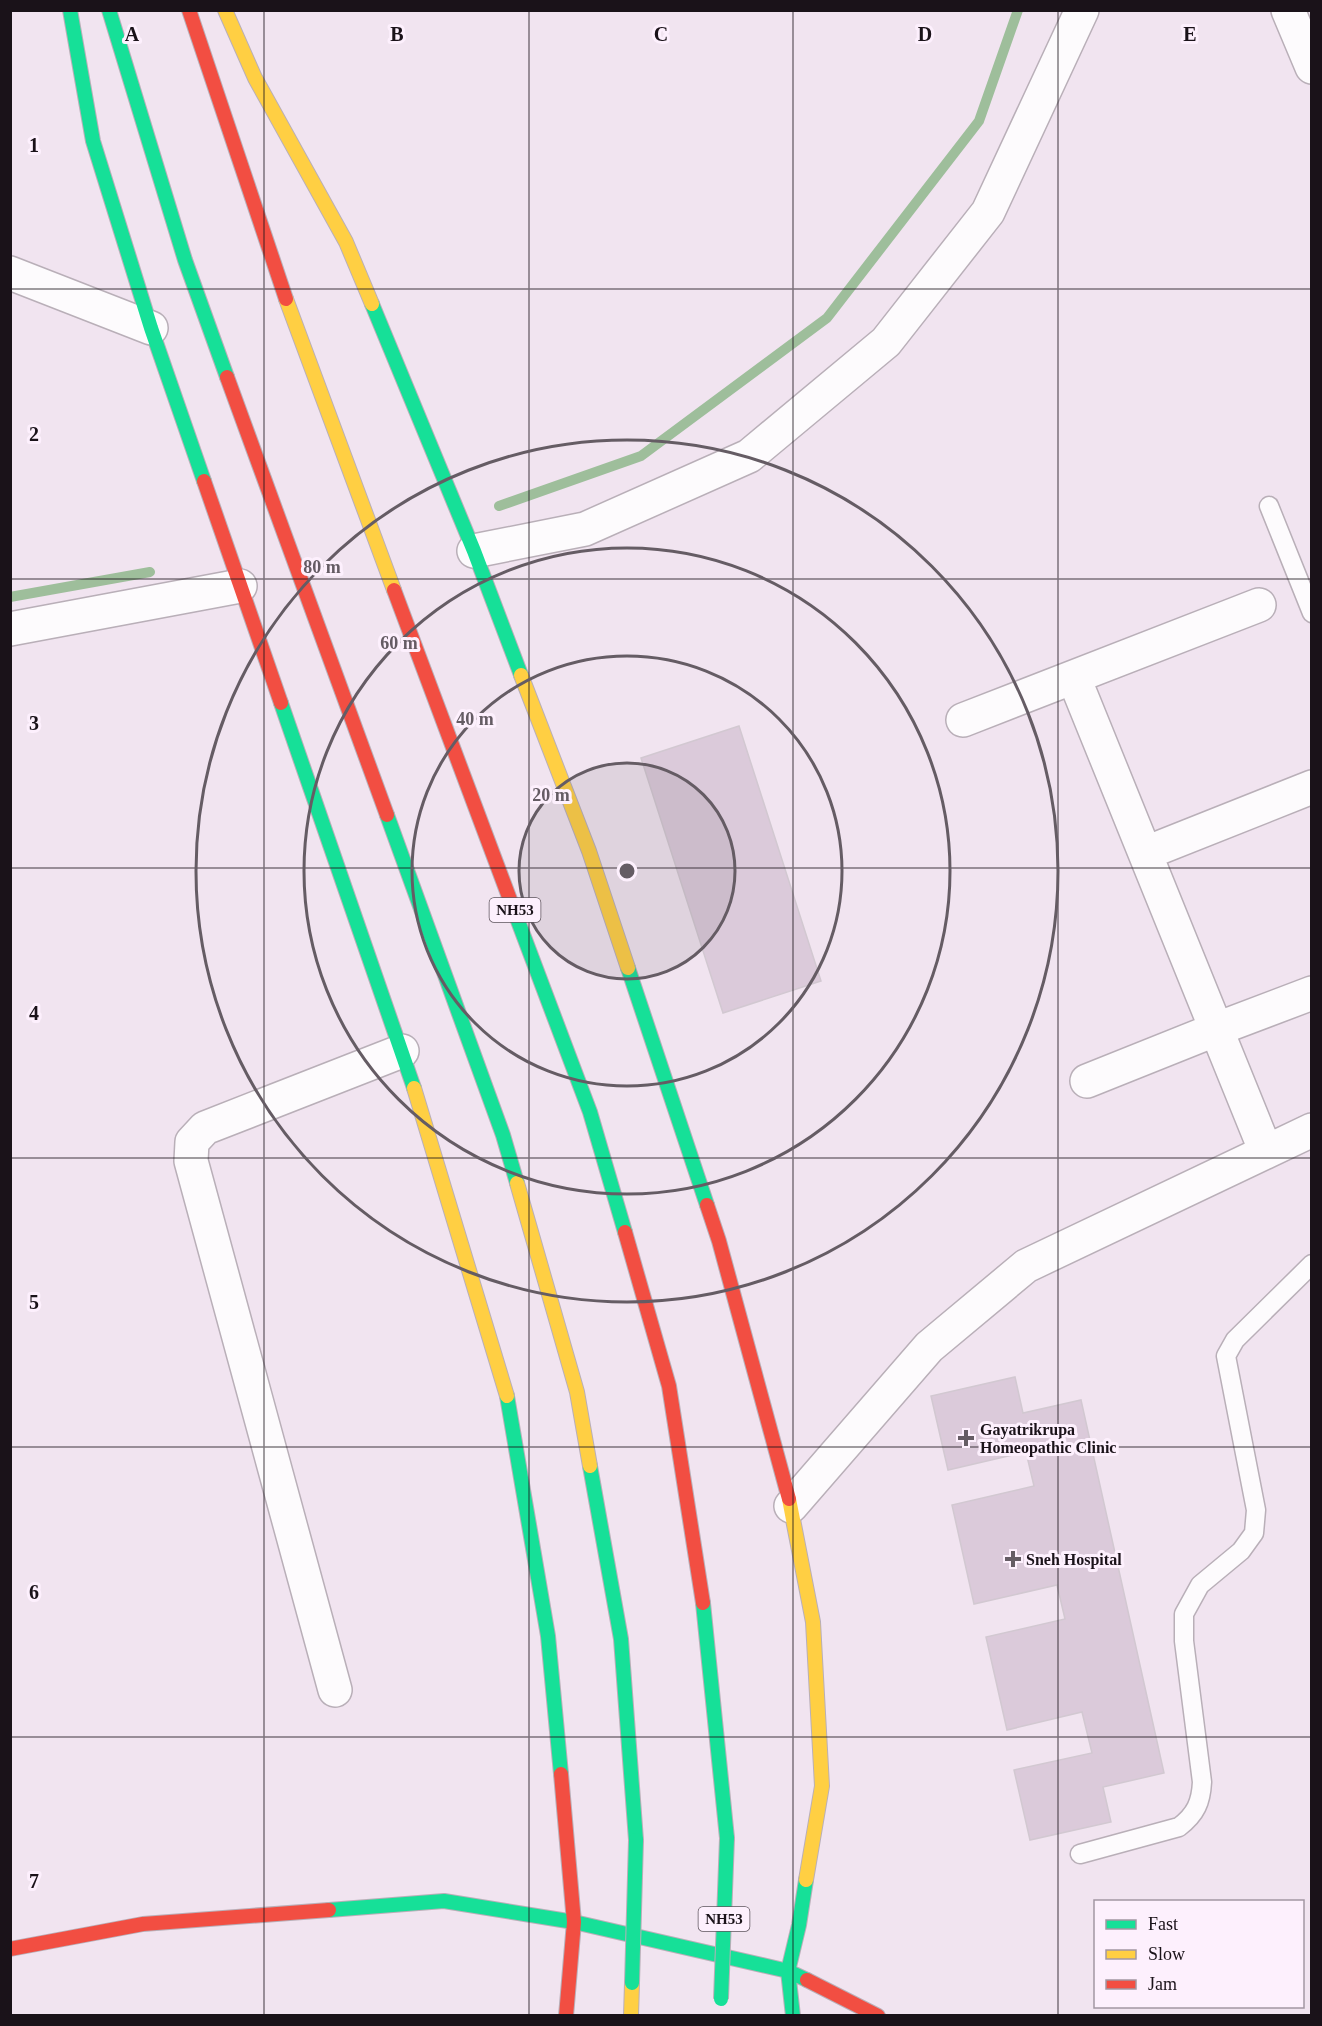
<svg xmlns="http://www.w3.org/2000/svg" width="1322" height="2026" viewBox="0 0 1322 2026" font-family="'Times New Roman',serif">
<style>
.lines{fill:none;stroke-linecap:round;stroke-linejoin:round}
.stream{stroke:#9ebe9b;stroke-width:10}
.building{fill:#dbcada;stroke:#d2c8d1;stroke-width:1.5}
.lane-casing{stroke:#b9afb8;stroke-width:21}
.street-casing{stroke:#b9afb8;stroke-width:36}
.fast-casing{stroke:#b9afb8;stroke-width:16}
.slow-casing{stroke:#b9afb8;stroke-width:16}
.jam-casing{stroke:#b9afb8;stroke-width:16}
.lane{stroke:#fdfbfd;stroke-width:18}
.street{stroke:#fdfbfd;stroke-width:33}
.fast{stroke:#16e098;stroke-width:14}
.slow{stroke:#ffcf43;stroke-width:14}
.jam{stroke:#f24e42;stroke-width:14}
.fast-bridge-casing{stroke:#b9afb8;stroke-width:16;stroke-linecap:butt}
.fast-bridge{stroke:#16e098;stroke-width:14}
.grid{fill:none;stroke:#1a1219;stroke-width:1.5;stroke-opacity:0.55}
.ring{fill:none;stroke:#655c64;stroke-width:3}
.poi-dot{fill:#655c64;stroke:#fdf0fd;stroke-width:2}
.labels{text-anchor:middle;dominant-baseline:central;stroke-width:6;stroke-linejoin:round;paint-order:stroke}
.shield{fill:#fdf0fd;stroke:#5e555d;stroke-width:1.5}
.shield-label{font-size:15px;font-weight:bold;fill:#1a1219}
.poi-label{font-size:16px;font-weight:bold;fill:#1a1219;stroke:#fdf0fd;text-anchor:start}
.grid-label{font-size:20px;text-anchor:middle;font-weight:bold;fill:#1a1219;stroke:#fdf0fd;stroke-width:6;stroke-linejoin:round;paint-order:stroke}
.centre{fill:#655c64;stroke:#fdf0fd;stroke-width:3}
.ring-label{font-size:18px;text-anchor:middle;font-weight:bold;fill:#655c64;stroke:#fdf0fd;stroke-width:6;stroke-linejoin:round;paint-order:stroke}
</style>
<rect width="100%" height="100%" fill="#f1e4f0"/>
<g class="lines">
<path class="stream" d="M 499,506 L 641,456 L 827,318 L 979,121 L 1018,10
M 10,597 L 150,572"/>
</g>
<path class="building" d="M 739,726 L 821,981 L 723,1013 L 641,758 Z
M 1015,1377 L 1023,1413 L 1081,1400 L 1164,1773 L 1103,1787 L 1111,1822 L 1030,1840 L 1014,1770 L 1092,1753 L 1082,1712 L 1007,1730 L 986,1637 L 1065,1619 L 1057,1585 L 974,1604 L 952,1505 L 1034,1486 L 1026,1452 L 948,1470 L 931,1396 Z"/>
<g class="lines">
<defs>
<path id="lane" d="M 1269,506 L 1312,613
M 1080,1854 L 1179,1827 C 1196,1814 1201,1802 1202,1782 L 1184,1641 L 1184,1614 L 1200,1585 L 1241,1551 L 1254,1533 L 1256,1510 L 1226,1356 L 1235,1340 L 1312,1264"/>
<path id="street" d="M 1288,10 L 1312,67
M 10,273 L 151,328
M 474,551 L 585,529 L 749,456 L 886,342 L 988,212 L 1082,10
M 10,629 L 240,586
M 1074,678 L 1266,1152
M 963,720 L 1259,605
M 1146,853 L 1312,787
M 1087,1081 L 1217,1029 L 1312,993
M 791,1506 L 929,1347 L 1026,1266 L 1312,1130
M 335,1690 L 191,1161 L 192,1142 L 205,1128 L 402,1051"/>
<path id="fast" d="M 70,10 L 93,141 L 151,328 L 204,481
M 109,10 L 185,260 L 227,377
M 372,304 L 474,551 L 521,675
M 281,703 L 414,1088
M 387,815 L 503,1135 L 517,1183
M 515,913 L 590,1112 L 625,1232
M 628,968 L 707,1205
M 507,1396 L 548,1636 L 561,1774
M 590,1466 L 621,1639 L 636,1840
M 703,1603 L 727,1838
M 329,1910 L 444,1901 L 574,1922 L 788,1971 L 807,1980
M 793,2016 L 788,1971 L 799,1925 L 806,1880"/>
<path id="slow" d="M 225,10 L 255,78 L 346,242 L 372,304
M 286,299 L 394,590
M 521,675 L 589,851 L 628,968
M 414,1088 L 507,1396
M 517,1183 L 577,1392 L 590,1466
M 789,1499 L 813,1622 L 822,1786 L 806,1880
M 631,2016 L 632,1983"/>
<path id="jam" d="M 189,10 L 286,299
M 227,377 L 387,815
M 204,481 L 281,703
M 394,590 L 515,913
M 707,1205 L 719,1241 L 789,1499
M 625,1232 L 669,1386 L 703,1603
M 561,1774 L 574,1922 L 566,2016
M 10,1949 L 143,1924 L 329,1910
M 807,1980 L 878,2016"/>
</defs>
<use href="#lane" class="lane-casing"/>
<use href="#street" class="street-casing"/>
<use href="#fast" class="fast-casing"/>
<use href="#slow" class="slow-casing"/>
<use href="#jam" class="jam-casing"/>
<use href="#lane" class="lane"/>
<use href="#street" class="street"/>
<use href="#fast" class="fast"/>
<use href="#slow" class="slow"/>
<use href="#jam" class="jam"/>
<defs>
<path id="fast-bridge" d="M 632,1983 L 636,1840
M 721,1999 L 727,1838"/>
</defs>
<use href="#fast-bridge" class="fast-bridge-casing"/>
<use href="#fast-bridge" class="fast-bridge"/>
</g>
<path class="grid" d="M 264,10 L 264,2016M 529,10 L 529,2016M 793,10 L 793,2016M 1058,10 L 1058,2016M 10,289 L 1312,289M 10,579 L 1312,579M 10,868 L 1312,868M 10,1158 L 1312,1158M 10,1447 L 1312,1447M 10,1737 L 1312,1737"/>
<circle cx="627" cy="871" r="108" fill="#655c64" fill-opacity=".12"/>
<g class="ring">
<circle cx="627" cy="871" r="108"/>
<circle cx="627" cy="871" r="215"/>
<circle cx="627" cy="871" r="323"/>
<circle cx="627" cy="871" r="431"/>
</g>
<g class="poi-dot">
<path d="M963 1429h6v6h6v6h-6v6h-6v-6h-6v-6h6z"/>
<path d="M1010 1550h6v6h6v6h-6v6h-6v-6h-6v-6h6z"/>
</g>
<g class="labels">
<g class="shield">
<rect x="489.5" y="898" width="51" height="24" rx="4.5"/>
<rect x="698.5" y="1907" width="51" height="24" rx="4.5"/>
</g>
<g class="shield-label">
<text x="515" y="910">NH53</text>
<text x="724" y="1919">NH53</text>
</g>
<g class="poi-label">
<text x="980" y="1429">Gayatrikrupa<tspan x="980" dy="18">Homeopathic Clinic</tspan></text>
<text x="1026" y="1559">Sneh Hospital</text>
</g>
</g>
<g class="grid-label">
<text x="132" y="41">A</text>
<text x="397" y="41">B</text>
<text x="661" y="41">C</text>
<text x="925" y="41">D</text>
<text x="1190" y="41">E</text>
<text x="34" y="152">1</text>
<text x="34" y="441">2</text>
<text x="34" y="730">3</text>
<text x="34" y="1020">4</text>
<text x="34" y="1309">5</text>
<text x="34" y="1599">6</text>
<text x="34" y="1888">7</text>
</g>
<circle cx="627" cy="871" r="9" class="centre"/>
<g class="ring-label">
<text x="322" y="573">80 m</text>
<text x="399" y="649">60 m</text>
<text x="475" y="725">40 m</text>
<text x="551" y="801">20 m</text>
</g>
<rect width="1322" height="2026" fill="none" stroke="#1a1219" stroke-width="24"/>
<rect x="1094" y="1900" width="210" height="108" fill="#fdf0fd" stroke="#a297a2" stroke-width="1.5"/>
<rect x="1106" y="1920" width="30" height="9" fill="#16e098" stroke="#a297a2" stroke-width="1.5"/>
<text x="1148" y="1930" font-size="18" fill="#1a1219">Fast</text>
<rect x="1106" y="1950" width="30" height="9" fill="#ffcf43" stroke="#a297a2" stroke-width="1.5"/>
<text x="1148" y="1960" font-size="18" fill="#1a1219">Slow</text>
<rect x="1106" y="1980" width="30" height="9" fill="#f24e42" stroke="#a297a2" stroke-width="1.5"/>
<text x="1148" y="1990" font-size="18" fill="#1a1219">Jam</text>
</svg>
